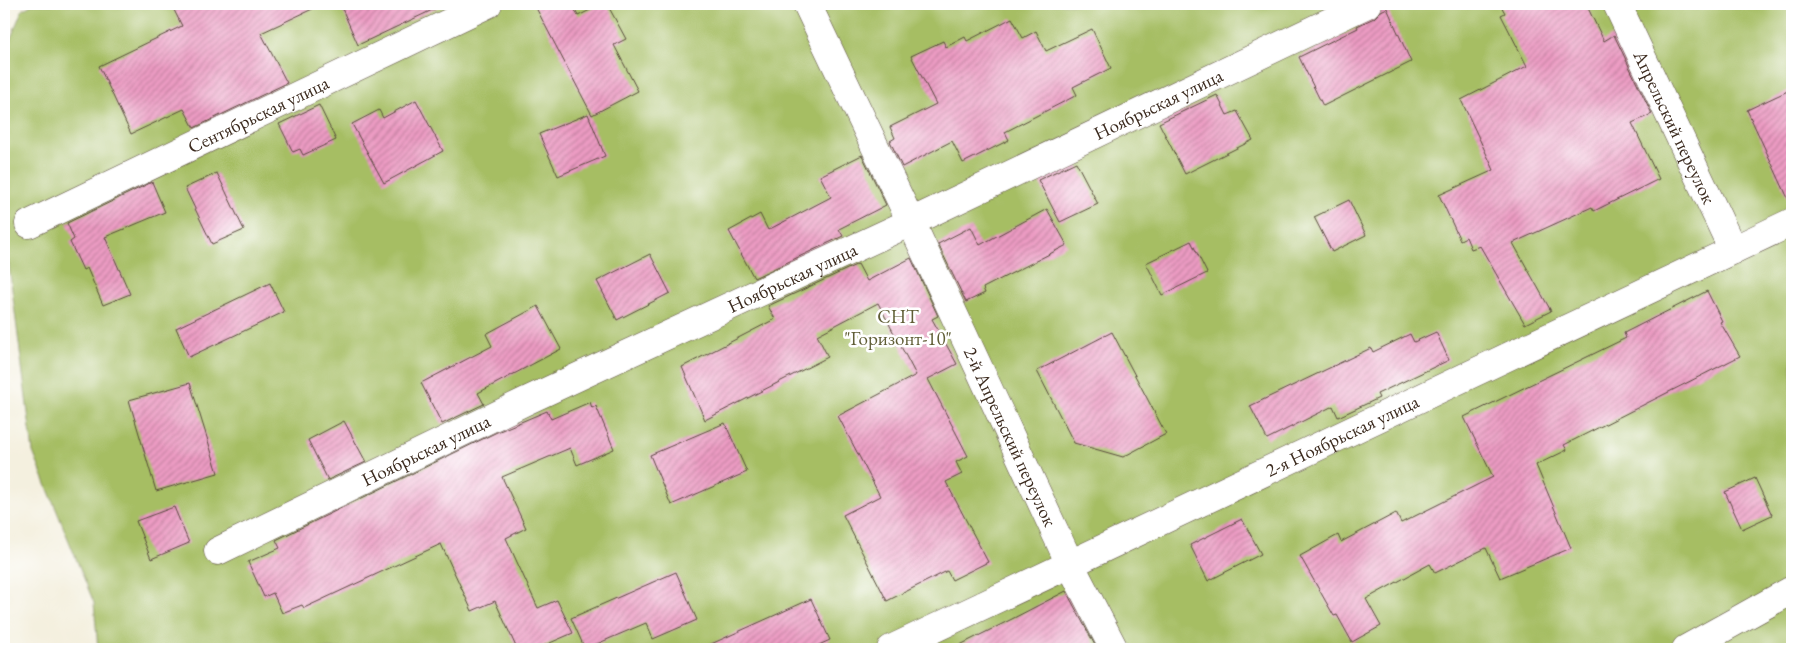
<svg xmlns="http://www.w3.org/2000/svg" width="1796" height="653" viewBox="0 0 1796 653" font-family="'EB Garamond',serif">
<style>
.garden{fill:#a6be63;stroke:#707440}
.building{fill:url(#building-hatch)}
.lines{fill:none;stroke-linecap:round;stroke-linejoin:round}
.minor-casing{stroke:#57483b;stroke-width:29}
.minor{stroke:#fff;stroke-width:28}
.labels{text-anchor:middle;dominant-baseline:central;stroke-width:5;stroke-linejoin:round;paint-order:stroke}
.street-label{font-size:19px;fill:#3b2a1e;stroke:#fff}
.park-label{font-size:19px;fill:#605e36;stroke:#fff}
</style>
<defs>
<pattern id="building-hatch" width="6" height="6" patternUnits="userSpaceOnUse" patternTransform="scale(1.25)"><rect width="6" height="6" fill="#ec9bc3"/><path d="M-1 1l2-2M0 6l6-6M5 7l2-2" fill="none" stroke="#c07f9e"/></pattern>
</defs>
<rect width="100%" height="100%" fill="#fff"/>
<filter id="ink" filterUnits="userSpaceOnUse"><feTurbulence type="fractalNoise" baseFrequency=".02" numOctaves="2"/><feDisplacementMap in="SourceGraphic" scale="10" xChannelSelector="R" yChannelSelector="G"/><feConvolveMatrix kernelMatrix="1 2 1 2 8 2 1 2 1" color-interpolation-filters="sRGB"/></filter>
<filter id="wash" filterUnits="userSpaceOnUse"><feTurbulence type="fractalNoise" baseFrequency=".0096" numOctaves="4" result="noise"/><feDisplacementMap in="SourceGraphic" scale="20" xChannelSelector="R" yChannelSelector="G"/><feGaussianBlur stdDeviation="1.12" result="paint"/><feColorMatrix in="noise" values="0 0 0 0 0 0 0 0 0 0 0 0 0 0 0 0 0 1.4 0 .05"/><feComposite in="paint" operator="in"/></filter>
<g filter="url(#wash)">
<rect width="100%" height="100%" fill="#f4f0df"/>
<path class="garden" d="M 33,4 L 1792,4 L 1792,649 L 98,649 L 94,603 L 33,452 L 6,243 L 4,235 L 4,55 L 22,10 Z"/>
<g id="blocks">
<path class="building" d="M 171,4 L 323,4 L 261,33 L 287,83 L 194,128 L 184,109 L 131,134 L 99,66 L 182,26 Z
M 340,4 L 445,4 L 358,45 Z
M 534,4 L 572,4 L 578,16 L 602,4 L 607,4 L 626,39 L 614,45 L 638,91 L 592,115 Z
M 1500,4 L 1586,4 L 1604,41 L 1614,35 L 1652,114 L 1632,123 L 1659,179 L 1594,211 L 1592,207 L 1513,243 L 1551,311 L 1525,324 L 1480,246 L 1471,249 L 1466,237 L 1460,240 L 1439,195 L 1494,170 L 1461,100 L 1527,66 L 1501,15 L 1505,13 Z
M 1387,8 L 1411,62 L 1323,106 L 1299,57 L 1358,28 L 1357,26 L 1374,18 L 1381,11 Z
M 1012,18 L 1023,38 L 1036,31 L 1046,51 L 1092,29 L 1111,68 L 1073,87 L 1077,95 L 1005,132 L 1009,140 L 963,163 L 952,141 L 902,167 L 890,141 L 895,138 L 890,127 L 936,104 L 911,56 L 943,41 L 946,47 L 965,37 L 967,41 Z
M 1792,89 L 1792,207 L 1747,110 Z
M 1217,95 L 1227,115 L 1237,111 L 1253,140 L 1185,174 L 1159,123 Z
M 416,100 L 443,151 L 384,183 L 352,124 L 379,110 L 383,118 Z
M 319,105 L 336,140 L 303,155 L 300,149 L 293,152 L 279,124 Z
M 588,114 L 605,156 L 558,176 L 539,134 Z
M 862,155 L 886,205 L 839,229 L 843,236 L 754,278 L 729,231 L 760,214 L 768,230 L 831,197 L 820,176 Z
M 1076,162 L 1098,204 L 1060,222 L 1038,180 Z
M 217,173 L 244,230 L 212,244 L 185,188 Z
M 152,182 L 165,212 L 105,237 L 130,294 L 103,305 L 87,268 L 83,270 L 70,242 L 74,239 L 67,223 Z
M 1349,200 L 1366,235 L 1332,252 L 1314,217 Z
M 1047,209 L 1067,245 L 983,288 L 985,293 L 966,302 L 938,244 L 971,227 L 980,245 Z
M 1191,241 L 1207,273 L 1162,295 L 1146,263 Z
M 650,254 L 670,293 L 617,320 L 597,281 Z
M 911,258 L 938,316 L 932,319 L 957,364 L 928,379 L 968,456 L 956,462 L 962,474 L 946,482 L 988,562 L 952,580 L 947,571 L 887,601 L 843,515 L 880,496 L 838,416 L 916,375 L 878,303 L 817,335 L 828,357 L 705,420 L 682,367 L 775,319 L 768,306 L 858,264 L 867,281 Z
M 270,283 L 284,312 L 189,357 L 176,328 Z
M 1707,291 L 1722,321 L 1720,322 L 1740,356 L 1564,445 L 1567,450 L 1536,465 L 1571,548 L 1500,578 L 1486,548 L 1435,573 L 1430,564 L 1366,599 L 1381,626 L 1352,642 L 1337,615 L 1334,616 L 1300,556 L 1338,535 L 1341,542 L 1396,513 L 1401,523 L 1493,477 L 1464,417 L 1626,338 L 1624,333 Z
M 538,306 L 561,349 L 478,393 L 484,404 L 442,424 L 421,383 L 492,346 L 486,334 Z
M 1112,332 L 1166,434 L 1123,457 L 1074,443 L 1037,371 Z
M 1436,332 L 1449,360 L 1377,394 L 1379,398 L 1338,417 L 1333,406 L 1267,439 L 1250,406 L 1371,348 L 1373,352 L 1410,334 L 1414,342 Z
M 190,383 L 218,473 L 156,491 L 129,400 Z
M 590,402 L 592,408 L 596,406 L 614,449 L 577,465 L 570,448 L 502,477 L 526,528 L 506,538 L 538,608 L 557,600 L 573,633 L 536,649 L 517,649 L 495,601 L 472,611 L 441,544 L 304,608 L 302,605 L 282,613 L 273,593 L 264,597 L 248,562 L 280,548 L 276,540 L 497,432 L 547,411 L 551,419 Z
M 344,421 L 366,462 L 328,480 L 308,440 Z
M 725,423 L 747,472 L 671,505 L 650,455 Z
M 1755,478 L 1772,515 L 1742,529 L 1725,492 Z
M 174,507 L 189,543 L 151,559 L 136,521 Z
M 1242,519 L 1261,554 L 1208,581 L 1190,545 Z
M 676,572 L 697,620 L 653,639 L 646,623 L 585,649 L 571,618 Z
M 1066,591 L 1097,649 L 952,649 L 1010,620 Z
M 811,599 L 830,640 L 810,649 L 700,649 Z"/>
</g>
</g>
<g filter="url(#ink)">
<use href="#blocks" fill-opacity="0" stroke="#57483b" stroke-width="1"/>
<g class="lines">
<defs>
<g id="minor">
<path id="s1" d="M 807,4 L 911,222 L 1070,564 L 1114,649"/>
<path id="s2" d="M 1617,4 L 1733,250"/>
<path id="s3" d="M 29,224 L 488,4"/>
<path id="s4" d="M 218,551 L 526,401 L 911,222 L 1367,4"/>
<path id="s5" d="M 891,649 L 1792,222"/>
<path d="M 1686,649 L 1792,590"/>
</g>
</defs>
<use href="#minor" class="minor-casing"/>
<use href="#minor" class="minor"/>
</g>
</g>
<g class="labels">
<g class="street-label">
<text stroke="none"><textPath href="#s4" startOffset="1041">Ноябрьская улица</textPath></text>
<text stroke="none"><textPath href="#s3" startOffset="254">Сентябрьская улица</textPath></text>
<text stroke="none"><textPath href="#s2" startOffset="136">Апрельский переулок</textPath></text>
<text stroke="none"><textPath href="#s4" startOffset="636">Ноябрьская улица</textPath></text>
<text stroke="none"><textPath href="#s1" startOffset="478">2-й Апрельский переулок</textPath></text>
<text stroke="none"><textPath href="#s5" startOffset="499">2-я Ноябрьская улица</textPath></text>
<text stroke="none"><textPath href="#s4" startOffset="231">Ноябрьская улица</textPath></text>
</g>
<g class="park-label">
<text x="898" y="316">СНТ<tspan x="898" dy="22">"Горизонт-10"</tspan></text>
</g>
</g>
<rect width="1796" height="653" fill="none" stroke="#fff" stroke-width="20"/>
</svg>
